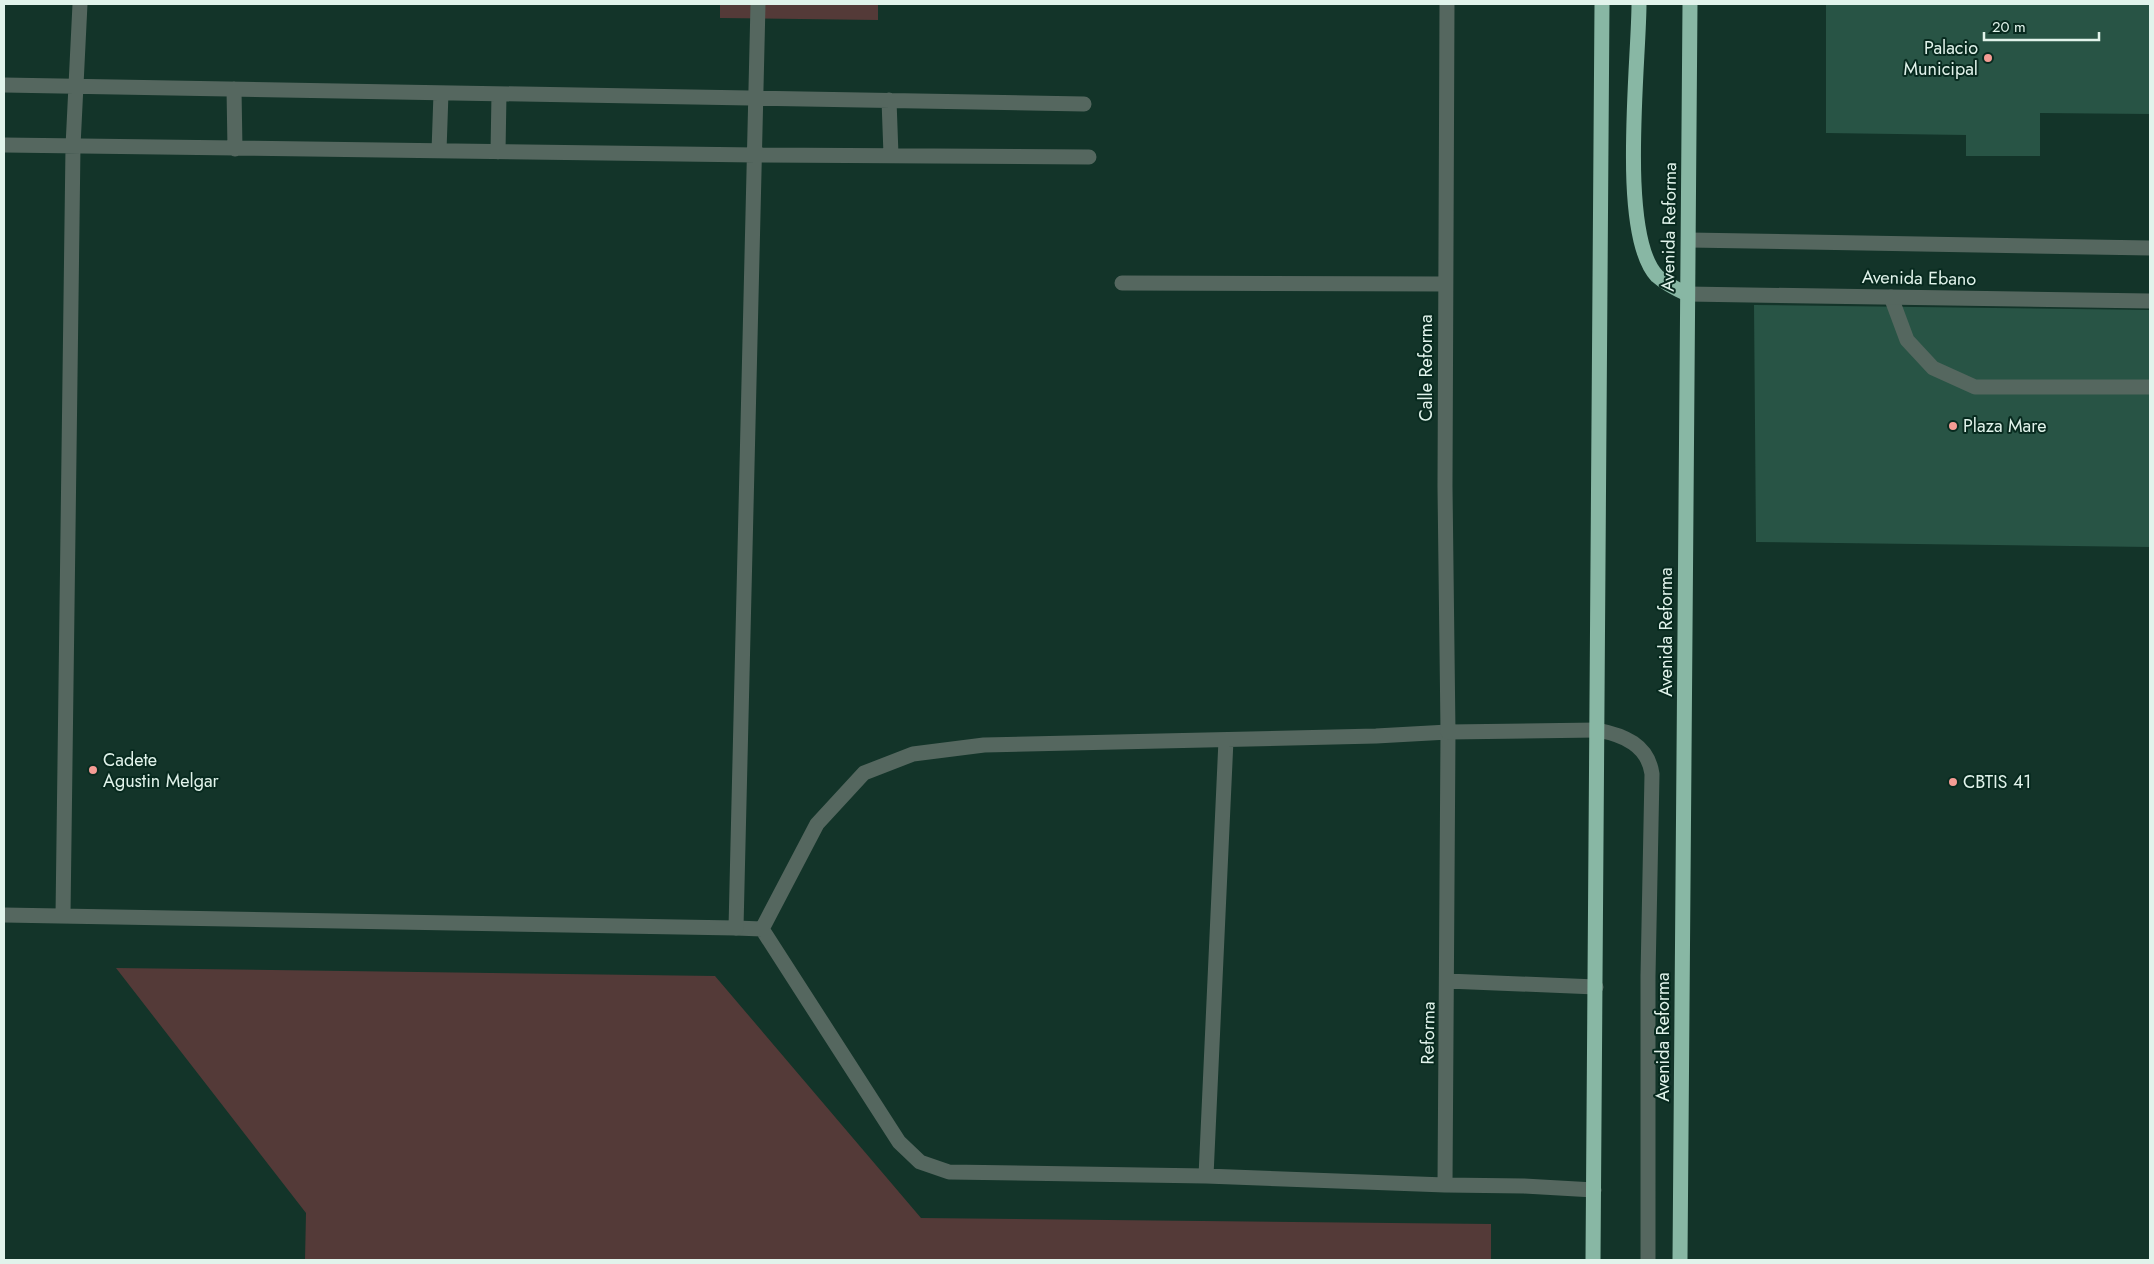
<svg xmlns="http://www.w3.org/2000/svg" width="2154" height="1264" viewBox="0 0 2154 1264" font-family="Jost,sans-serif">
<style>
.green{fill:#543a38}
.building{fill:#285445}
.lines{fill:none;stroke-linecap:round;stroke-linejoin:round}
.lane{stroke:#55675f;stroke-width:15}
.street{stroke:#55675f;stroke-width:15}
.highway{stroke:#88b7a4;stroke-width:15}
.poi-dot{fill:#f59c94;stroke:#082a1f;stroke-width:2}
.labels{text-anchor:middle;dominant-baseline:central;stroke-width:4;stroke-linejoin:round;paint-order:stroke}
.poi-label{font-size:18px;fill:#e1f3eb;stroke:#082a1f;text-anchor:start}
.street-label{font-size:18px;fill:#e1f3eb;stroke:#082a1f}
</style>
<rect width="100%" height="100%" fill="#133429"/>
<path class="green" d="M 720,4 L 878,4 L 878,20 L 720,18 Z
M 116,968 L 715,976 L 921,1218 L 1491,1224 L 1491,1260 L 305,1260 L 306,1213 Z"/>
<path class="building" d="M 1826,4 L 2150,4 L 2150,114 L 2040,113 L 2040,156 L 1966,156 L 1966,135 L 1826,133 Z
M 1754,305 L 2150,310 L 2150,547 L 1756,542 Z"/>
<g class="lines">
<path class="lane" d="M 1891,297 L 1907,340 L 1933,368 L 1975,387 L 2150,387
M 1597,730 C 1624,735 1648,745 1652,774 L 1648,976 L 1648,1260
M 736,928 L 762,929 L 899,1142 L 920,1162 L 949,1172 L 1206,1176 L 1445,1185
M 762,929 L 817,824 L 864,773 L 913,754 L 984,745 L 1376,736 L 1448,732 L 1445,1185 L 1524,1186 L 1594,1190
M 1447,981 L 1596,987
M 1206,1176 L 1226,740"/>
<path class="street" d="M 1447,4 L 1445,486 L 1448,732 L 1597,730
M 4,85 L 1084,104
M 234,89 L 235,149
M 889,100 L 891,155
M 4,145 L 756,155 L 1089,157
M 439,151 L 441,93
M 498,152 L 499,94
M 1689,240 L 2150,248
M 1122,283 L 1445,284
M 1687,294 L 2150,301
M 4,915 L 736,928 L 758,4
M 63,916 L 73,146 L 80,4"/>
<path class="highway" d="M 1639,4 C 1639,62 1618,235 1657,276 C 1666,284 1676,289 1687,294
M 1593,1260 L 1602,4
M 1680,1260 L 1690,4"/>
</g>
<g class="poi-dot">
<circle cx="1988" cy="58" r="5"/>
<circle cx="1953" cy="426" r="5"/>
<circle cx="93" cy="770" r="5"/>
<circle cx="1953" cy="782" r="5"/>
</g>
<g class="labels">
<g class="poi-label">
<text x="1978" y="48" text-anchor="end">Palacio<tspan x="1978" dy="21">Municipal</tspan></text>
<text x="1963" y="426">Plaza Mare</text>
<text x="103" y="760">Cadete<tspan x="103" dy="21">Agustin Melgar</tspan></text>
<text x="1963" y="782">CBTIS 41</text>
</g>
<g class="street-label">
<text transform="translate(1669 227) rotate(-89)">Avenida Reforma</text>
<text transform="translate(1919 278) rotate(1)">Avenida Ebano</text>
<text transform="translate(1426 368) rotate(-90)">Calle Reforma</text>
<text transform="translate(1666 632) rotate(-90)">Avenida Reforma</text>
<text transform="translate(1428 1033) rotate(-89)">Reforma</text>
<text transform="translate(1663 1037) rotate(-90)">Avenida Reforma</text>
</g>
</g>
<rect width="2154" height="1264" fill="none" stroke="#e1f3eb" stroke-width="10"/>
<path d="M1984 32v8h115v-8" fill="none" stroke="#e1f3eb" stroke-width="2.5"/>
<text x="1992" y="32" font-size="15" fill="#e1f3eb" stroke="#082a1f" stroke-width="4" paint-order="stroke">20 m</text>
</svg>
